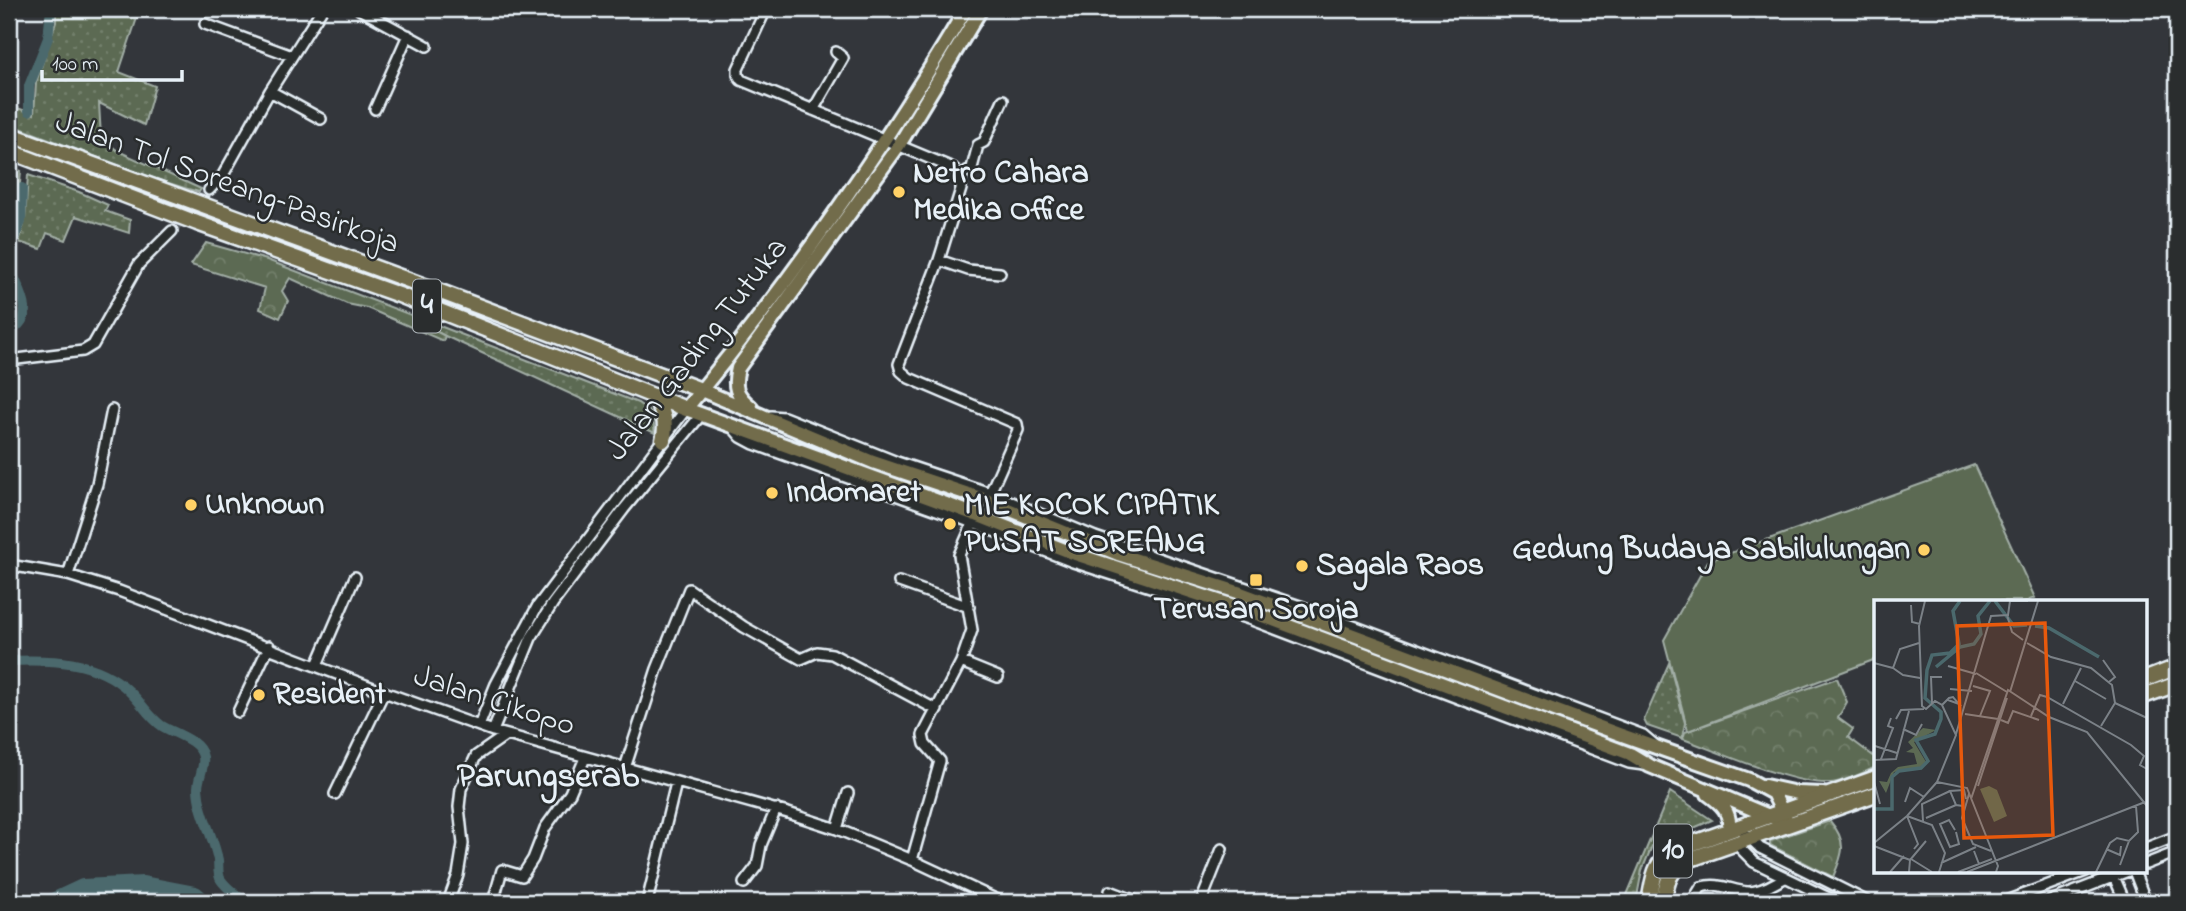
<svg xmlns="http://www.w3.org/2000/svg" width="2186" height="911" viewBox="0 0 2186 911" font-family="'Indie Flower',sans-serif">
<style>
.grass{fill:url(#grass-dots);stroke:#a2aea6;stroke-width:2}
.forest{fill:url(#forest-crowns);stroke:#a2aea6;stroke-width:2}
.garden{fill:#5c6a53;stroke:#a2aea6;stroke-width:2}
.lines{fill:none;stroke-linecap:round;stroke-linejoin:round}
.canal{stroke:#4b696d;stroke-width:10}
.river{stroke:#4b696d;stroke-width:18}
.minor-tunnel{stroke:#4e5257;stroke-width:9;stroke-dasharray:9 4.5;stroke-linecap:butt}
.minor-casing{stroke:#e8f1f8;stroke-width:14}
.major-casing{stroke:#e8f1f8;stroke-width:18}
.highway-casing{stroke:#e8f1f8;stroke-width:19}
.minor{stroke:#2a2d2e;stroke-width:9}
.major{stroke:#726c4b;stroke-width:12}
.highway{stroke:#726c4b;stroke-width:14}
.poi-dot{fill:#ffd166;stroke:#2a2d2e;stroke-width:2.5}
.labels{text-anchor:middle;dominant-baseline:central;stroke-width:5;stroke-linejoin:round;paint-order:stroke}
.shield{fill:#2a2d2e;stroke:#afb6bb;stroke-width:2}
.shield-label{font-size:30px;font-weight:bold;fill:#e8f1f8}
.poi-label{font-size:32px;font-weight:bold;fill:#e8f1f8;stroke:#2a2d2e;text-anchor:start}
.street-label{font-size:32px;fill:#e8f1f8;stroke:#2a2d2e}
.quarter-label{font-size:35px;font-weight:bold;fill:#e8f1f8;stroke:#2a2d2e}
.inset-river{fill:none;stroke:#4b696d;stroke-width:3.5}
.inset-road{fill:none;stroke:#7b8187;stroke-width:2}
.view{fill:#e8590c;fill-opacity:0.15;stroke:#e8590c;stroke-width:3.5}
.inset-edge{fill:none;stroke:#e8f1f8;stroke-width:3.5}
</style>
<defs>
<pattern id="grass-dots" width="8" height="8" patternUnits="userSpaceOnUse" patternTransform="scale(1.75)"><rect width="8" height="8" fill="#5c6a53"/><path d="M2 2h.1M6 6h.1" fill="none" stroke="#73806c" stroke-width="1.8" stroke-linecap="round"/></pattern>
<pattern id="forest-crowns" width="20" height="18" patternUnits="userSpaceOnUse" patternTransform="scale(1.75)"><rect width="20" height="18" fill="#5c6a53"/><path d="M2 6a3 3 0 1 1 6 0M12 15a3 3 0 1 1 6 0" fill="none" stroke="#73806c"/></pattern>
</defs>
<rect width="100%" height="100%" fill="#33363b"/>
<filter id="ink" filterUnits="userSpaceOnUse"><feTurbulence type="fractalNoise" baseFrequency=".0143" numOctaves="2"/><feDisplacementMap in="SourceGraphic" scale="14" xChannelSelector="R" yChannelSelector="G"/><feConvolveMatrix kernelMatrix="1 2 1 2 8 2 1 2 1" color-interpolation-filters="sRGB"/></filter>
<g filter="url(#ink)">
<path class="grass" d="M 56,9 L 140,9 L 119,72 L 155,86 L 144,125 L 99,103 L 101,138 L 118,151 L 201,189 L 199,192 C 134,174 73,147 9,124 L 9,105 L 34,114 L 36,83 L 56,22 Z
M 9,167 L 21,171 L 17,220 L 9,219 Z
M 28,175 L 79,192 L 108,205 L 105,211 L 130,220 L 129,233 L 76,216 L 66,240 L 47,233 L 41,249 L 19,242 L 25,221 Z
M 419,318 L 638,403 L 652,414 L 655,433 L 445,336 L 417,322 Z
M 1669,663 L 1685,723 L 1682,738 L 1647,726 L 1644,720 Z
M 1670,792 L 1712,820 L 1652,846 L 1642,870 L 1636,902 L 1624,902 Z"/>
<path class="forest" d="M 206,243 L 267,260 L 419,318 L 418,322 L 445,336 L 443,341 L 367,308 L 347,304 L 290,278 L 282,291 L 288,301 L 280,318 L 260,309 L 265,288 L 191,265 Z
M 1837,678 L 1847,702 L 1838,718 L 1853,729 L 1848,737 L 1876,758 L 1876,767 C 1862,773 1845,782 1830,783 C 1793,785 1719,752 1683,739 L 1685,732 Z
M 1830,821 C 1848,842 1843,854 1833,877 L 1770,845 L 1770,841 Z"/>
<path class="garden" d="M 1974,465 L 2035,598 L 2027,601 L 1876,601 L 1876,659 L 1688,731 L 1664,640 L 1708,561 Z"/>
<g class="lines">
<path class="canal" d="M 29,111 L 29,86 L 48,38 L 51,9
M 9,250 L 21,222 L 22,188
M 9,266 C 18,290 40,315 9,332
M 9,661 C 50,659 98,660 129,691 C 141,702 149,717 162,726 C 175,734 200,740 203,757 C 205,767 198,778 198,788 C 199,813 213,835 218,860 C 219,867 217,874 221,880 C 227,889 237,895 245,902"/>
<path class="river" d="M 53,902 L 83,888 L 143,885 L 195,895 L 203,902"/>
<path class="minor-tunnel" d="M 172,231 L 209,190"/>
<defs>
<path id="minor" d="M 359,9 L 427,46
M 766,9 L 738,69 L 738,75 L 741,80 L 953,168 L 961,175 L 961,189 L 939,260 L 899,364 L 901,371 L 909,378 L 1017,424 L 1018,430 L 990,493
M 205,24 L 292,56
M 270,91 L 321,119
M 375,109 L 408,35
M 813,110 L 843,58 L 836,52
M 961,175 L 972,168 L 978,145 L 984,142 L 1003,100
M 209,190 L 223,175 L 270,91 L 322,9
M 939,260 L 968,270 L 1000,273
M 9,360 L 83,351 L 93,345 L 139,264 L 172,231
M 771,416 L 784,417 L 897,462 L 990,493 L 1095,537 L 1303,607 L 1643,735 L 1656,746
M 734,429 L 741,437 L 754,444 L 973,523 L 1073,562 L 1249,619 L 1629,763 L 1644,765
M 9,565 L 68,575 L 119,591 L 384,692 L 493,731 L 788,813 L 837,829 L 912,860 L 1002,902
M 68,575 L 97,484 L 112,410
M 899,582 L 969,607
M 961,662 L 998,677
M 317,665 L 355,577
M 238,712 L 269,646
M 479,726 L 496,684 L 537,607 L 686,409
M 493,731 L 531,638 L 553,603 L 624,509 L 701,415
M 625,768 L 657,669 L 689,589 L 744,627 L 801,659 L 817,652 L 832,654 L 937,710
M 335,794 L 384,692
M 1738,827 L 1760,848 L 1868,902
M 837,829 L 848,793
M 1734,842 L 1754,862 L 1837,902
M 2146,848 L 2177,836
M 912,860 L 940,761 L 925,744 L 923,735 L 961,662 L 972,630 L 959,555 L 973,523
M 2146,864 L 2177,852
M 2134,871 L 2146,902
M 2112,872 L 2125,902
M 744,883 L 757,866 L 761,845 L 776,809
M 1110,891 L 1139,902
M 448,902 L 458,875 L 463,844 L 459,807 L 461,789 L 476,756 L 506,735
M 493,902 L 502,870 L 522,876 L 533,859 L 545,828 L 570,793 L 585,758
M 647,902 L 676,783
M 1201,902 L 1222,849
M 1692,902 L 1701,887 C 1719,882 1730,890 1747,892 C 1760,893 1774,883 1785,878
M 2003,902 L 2086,871
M 2048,902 L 2128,871"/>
<path id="major" d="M 966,9 C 883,149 789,284 686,409 L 976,515 L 1075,554 L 1249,611 L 1630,754 L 1650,766 L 1776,819
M 701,390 L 873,462 L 986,500 L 1118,554 L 1241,593 L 1619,734 L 1749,780 L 1773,793 L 1786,819
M 751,407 C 736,395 733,387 738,368 L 899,145 L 981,9
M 1765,786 L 1797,793 L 1823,794
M 1708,794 C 1722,804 1731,812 1729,830"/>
<path id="highway" d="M 9,134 L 430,288 L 701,390
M 9,151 L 197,223 L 399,295 L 686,409
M 654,397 C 663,411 668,423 663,440
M 2146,679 L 2177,667
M 2146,695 L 2177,684
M 1649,902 C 1654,877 1653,862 1677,849 L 1876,778
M 1663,902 C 1667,884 1668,871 1685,861 L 1876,794"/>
</defs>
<use href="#minor" class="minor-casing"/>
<use href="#major" class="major-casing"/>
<use href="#highway" class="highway-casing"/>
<use href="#minor" class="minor"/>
<use href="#major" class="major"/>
<use href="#highway" class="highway"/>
</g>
</g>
<g class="poi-dot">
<circle cx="899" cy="192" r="7"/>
<circle cx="772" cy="493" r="7"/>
<circle cx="191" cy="505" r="7"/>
<circle cx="950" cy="524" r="7"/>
<circle cx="1924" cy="550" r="7"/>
<circle cx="1302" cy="566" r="7"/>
<rect x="1249" y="573" width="14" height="14" rx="3.5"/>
<circle cx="259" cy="695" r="7"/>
</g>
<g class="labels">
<g class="shield">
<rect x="413" y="279.5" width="28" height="53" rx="5"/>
<rect x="1654" y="824.5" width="38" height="53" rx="5"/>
</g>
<g class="shield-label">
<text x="427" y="306">4</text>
<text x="1673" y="851">10</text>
</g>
<g class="poi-label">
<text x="913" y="174">Netro Cahara<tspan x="913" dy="37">Medika Office</tspan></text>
<text x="786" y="493">Indomaret</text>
<text x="205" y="505">Unknown</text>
<text x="964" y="506">MIE KOCOK CIPATIK<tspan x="964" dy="37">PUSAT SOREANG</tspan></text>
<text x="1910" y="550" text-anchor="end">Gedung Budaya Sabilulungan</text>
<text x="1316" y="566">Sagala Raos</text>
<text x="1256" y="610" text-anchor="middle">Terusan Soroja</text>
<text x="273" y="695">Resident</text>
</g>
<g class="street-label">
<text transform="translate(227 184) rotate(20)">Jalan Tol Soreang–Pasirkoja</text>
<text transform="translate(698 350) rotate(-52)">Jalan Gading Tutuka</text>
<text transform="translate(494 702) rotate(18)">Jalan Cikopo</text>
</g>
<g class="quarter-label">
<text x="548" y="777">Parungserab</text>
</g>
</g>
<g transform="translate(1874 600)">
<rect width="273" height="273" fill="#33363b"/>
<path d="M 49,128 L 62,130 L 40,142 L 52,162 L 45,168 L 20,172 L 12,193 L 5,181 L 13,182 L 17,173 L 24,167 L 43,164 L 40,153 L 32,152 L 39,148 L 34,142 Z" fill="#5c6a53"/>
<path d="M 115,186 L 123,190 L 133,216 L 120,222 L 106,189 Z" fill="#5c6a53"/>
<path class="inset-river" d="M 121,1 L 140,26 L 153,25M 161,26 L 175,28 L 225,57M 62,67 L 86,47 L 100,44 L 107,34 L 104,16 L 116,1M 0,209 L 18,209 L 18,177 L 25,171 L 47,168 L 54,161 L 42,140 L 61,134 L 67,119 L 67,112 L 51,98 L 53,70 L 58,55 L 76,53 L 85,44 L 79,11 L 86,1"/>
<path class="inset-road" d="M 51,1 L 45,26 L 48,106 L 52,109 L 61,101 L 68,105 L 82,135 L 63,182 L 93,188 L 124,266 L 122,272M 37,5 L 38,22 L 46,24M 133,15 L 138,32 L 149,40M 153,43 L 177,57 L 217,68 L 238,85 L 241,103 L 273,118M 229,60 L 241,77 L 235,82M 0,63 L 19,68 L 26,49 L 45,43M 74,66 L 102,74M 19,68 L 29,75 L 46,78M 102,73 L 133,92M 201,81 L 232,99M 99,86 L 116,91 L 106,116M 76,89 L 98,91M 136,92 L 164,1M 58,103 L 57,77 L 68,77M 189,104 L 207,68M 68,105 L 75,98 L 79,97 L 85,104 L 74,100M 91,114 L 124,119M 157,116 L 166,95 L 173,97 L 257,145 L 270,156 L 266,165 L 273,169M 22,119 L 27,110 L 50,109M 127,120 L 134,123 L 139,111 L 165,120M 227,126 L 241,103M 29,129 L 42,135 L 48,124M 82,134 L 117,16 L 134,15 L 136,1 L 154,1M 1,146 L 23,153M 7,159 L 19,128 L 14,126 L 17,118M 0,160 L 22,159 L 35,111M 0,182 L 6,204M 104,186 L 133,98M 95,194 L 88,218 L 99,244 L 117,251M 97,199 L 134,90 L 175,117 L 213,132 L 273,206M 31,202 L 36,188 L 50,197M 89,206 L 82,205 L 76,191 L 90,190 L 92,199M 33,216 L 58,225 L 71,253 L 65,272M 33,216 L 44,244 L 40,249M 52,218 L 82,205M 49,221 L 48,204 L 76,191M 81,230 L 75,220 L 66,224 L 76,247 L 85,244 L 82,232M 0,243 L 33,216 L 63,182M 0,246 L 36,260 L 35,272M 232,249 L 246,255 L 247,246M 100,251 L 105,264 L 118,259M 37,259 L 58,272M 36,260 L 52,241M 67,263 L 102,247M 246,265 L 255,241M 16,272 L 30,256M 84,272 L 105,264M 93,272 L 271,202M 222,272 L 236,243 L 243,238 L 255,241 L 264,232 L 262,206"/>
<path class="view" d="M 171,23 L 179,235 L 90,238 L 83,26 Z"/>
<rect width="273" height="273" class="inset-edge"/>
</g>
<rect width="2186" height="911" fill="none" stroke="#2a2d2e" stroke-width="35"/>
<rect x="18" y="18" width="2151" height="876" fill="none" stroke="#e8f1f8" stroke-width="2.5" filter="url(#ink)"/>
<path d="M42 70v10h140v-10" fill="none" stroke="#e8f1f8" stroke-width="3.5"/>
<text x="52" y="70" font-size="21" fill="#e8f1f8" stroke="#2a2d2e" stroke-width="5" paint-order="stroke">100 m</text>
</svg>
